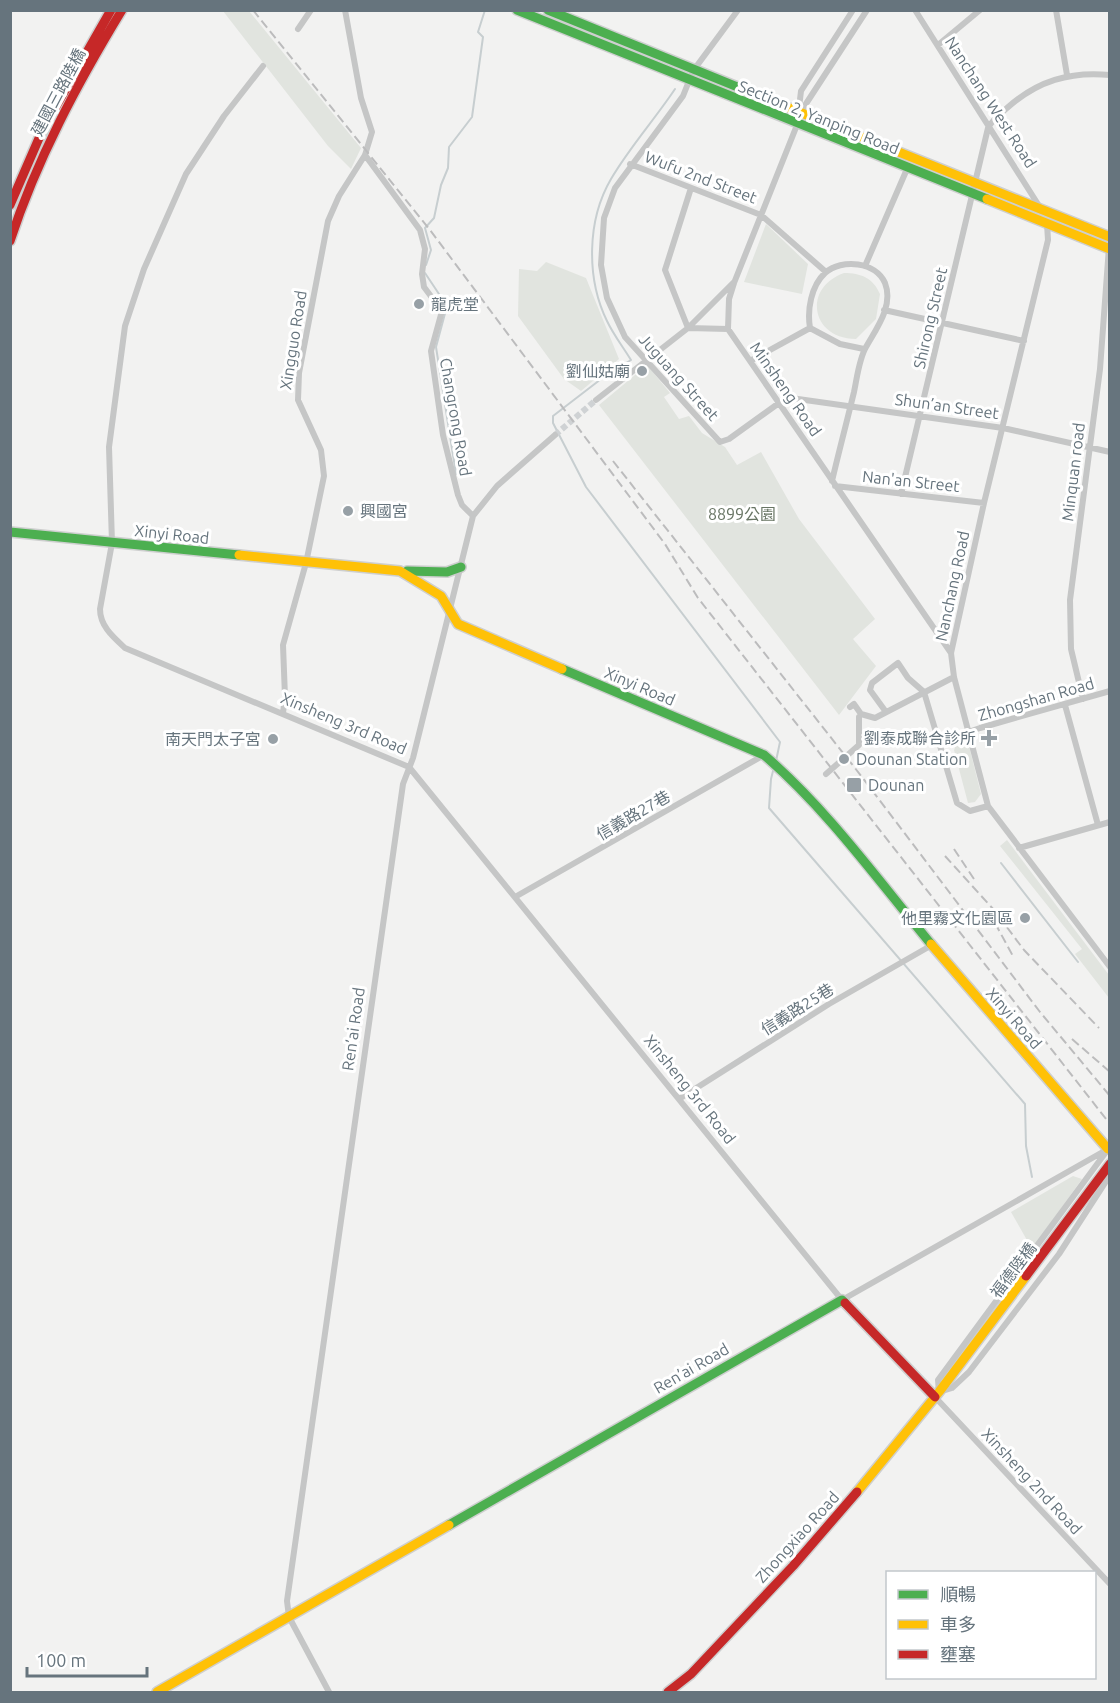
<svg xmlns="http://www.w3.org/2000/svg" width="1120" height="1703" viewBox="0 0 1120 1703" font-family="Ubuntu,'Noto Sans TC',sans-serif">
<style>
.green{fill:#e1e4df}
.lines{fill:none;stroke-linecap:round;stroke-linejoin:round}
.stream{stroke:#c7ced0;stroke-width:2}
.street-tunnel{stroke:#cfd2d4;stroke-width:6;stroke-dasharray:6 3;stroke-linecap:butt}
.fast-casing{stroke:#cecfcf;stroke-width:12}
.slow-casing{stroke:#cecfcf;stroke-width:12}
.jam-casing{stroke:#cecfcf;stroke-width:12}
.street{stroke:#c5c6c6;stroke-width:6}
.fast{stroke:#4caf50;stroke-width:9}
.slow{stroke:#ffc107;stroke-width:9}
.jam{stroke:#c62828;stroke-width:9}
.rail{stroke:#bcbcbd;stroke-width:2;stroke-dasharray:9 4.5;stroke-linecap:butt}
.street-bridge{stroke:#c5c6c6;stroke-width:6}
.poi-dot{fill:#97a0a6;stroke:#fff;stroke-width:2}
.labels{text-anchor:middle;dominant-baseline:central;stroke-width:6;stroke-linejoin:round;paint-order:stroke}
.street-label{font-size:16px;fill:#66747d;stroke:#fff}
.poi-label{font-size:16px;fill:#66747d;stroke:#fff;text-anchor:start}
.park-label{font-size:16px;fill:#687564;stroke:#fff}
</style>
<rect width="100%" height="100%" fill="#f2f2f1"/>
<path class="green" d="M 223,11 L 249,11 L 361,148 L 351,169 L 328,146 Z
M 766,224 L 808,264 L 802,294 L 744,282 Z
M 546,262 L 586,278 L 619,359 L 581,391 L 564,379 L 518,316 L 519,269 L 537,271 Z
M 844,273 C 861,273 873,278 880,294 L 876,319 L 856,339 C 811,339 802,288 844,273 Z
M 647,365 L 670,393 L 664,397 L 679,419 L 689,416 L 702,433 L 725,447 L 737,465 L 761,452 L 799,519 L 875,619 L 853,639 L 876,666 L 839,715 L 599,405 Z
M 962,744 L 969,746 L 981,794 L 975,802 L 968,803 L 954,750 L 956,745 Z
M 1007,840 L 1109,975 L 1109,998 L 1075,954 L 1082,949 L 1000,846 Z
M 1073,1176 L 1082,1179 L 1032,1249 L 1011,1212 Z"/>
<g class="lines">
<path class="stream" d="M 675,89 C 655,119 629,148 611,179 C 587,220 586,278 607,321 C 613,334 623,347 631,360 L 605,376 L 553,416 L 553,423 L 586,487 L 780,742 L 776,761
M 426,265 L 431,250 L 425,228 L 434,218 L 441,185 L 448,168 L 449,147 L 472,117 L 483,37 L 478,32 L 485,10
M 425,273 L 447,306 L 436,347 L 456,474
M 774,767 L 771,779 L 769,808 L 1025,1104 L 1026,1146 L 1032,1177
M 1001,863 L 1078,962"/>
<path class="street-tunnel" d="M 555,435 L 596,400"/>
<defs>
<path id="fast" d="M 517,10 L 987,199
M 548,10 L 772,101
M 10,532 L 239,555
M 407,571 L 447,572 L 461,567
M 562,669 L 764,755 C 827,809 878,880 931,944
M 449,1525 L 842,1300 L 845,1303"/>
<path id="slow" d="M 772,101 L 1110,237
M 987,199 L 1110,249
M 239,555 L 400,571 L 441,596 L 458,624 L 562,669
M 931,944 L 1108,1149
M 857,1492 L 939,1392 L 1026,1276
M 157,1692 L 449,1525"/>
<path id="jam" d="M 10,205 L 43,129 L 111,10
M 10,241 C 37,159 77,84 122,10
M 1026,1276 L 1110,1164
M 845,1303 L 935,1397
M 668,1692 L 691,1674 L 793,1566 L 857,1492"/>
</defs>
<use href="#fast" class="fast-casing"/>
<use href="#slow" class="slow-casing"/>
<use href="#jam" class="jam-casing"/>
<path class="street" d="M 738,10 L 693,71 L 683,96 L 615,188 L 604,218 L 601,265 L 607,298 L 625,337 L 720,442 L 729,439 L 779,403 L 791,398 L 1003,428 L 1110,452
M 853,10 L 801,91 L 797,125 L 734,283 L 729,299 L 728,329 L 951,653
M 915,10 L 1041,209
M 1056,10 L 1067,75
M 298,29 L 311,10
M 938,45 L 980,10
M 263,66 L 224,116 L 186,174 L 144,269 L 125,326 L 109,447 L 112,543 L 100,609 C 100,626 113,637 125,648 L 409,767 L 842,1300 L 1108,1149
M 800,113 L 867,10
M 365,155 L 420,230 L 425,249 L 422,274 L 424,287 L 442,311 L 431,351 L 443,435 L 458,495 L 462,505 L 473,516
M 630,164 L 761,215 L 826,272
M 691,188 L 665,270 L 688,328 L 728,329
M 1047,224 L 1048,240 L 984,503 L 951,653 L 954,677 L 988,806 L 1110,967
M 865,266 L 907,169
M 884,310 L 1024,341
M 750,361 L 810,328
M 596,400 L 688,328 L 733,283
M 832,481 C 839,451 847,421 854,392 C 857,378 859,359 866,347 C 876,329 894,306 885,283 C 876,262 842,258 825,273 C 811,286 807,310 810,328 L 840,344 L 864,349
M 835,486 L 984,503
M 901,494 L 988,128 C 992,120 1000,114 1007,108 C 1037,81 1070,71 1110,75
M 1083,699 L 1071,649 L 1070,600 L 1100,369 L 1109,247
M 1065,705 L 1098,825
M 850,707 L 854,704 L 861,714 L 875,718 L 954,677
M 886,712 L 870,690 L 872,683 L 898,663 L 908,678 L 924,692 L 957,803 L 970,811 L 988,806
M 283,713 L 285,697 L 283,645 L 306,563 L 324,476 L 321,450 L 298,400 L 299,373 L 328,221 L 339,196 L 365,155 L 372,132 L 361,98 L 345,10
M 939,742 L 980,728 L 1110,691
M 1019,848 L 1110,822
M 515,897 L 764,755
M 679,1099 L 829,1004 L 932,945
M 1106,1152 L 938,1380 L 939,1392 L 952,1388 L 969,1372 L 1059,1254 L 1110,1175
M 935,1397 L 1110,1584
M 329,1692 L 289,1617 L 287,1601 L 403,784 L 413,758 L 473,516 L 497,486 L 555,435"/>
<use href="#fast" class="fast"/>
<use href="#slow" class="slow"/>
<use href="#jam" class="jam"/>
<path class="rail" d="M 253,10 L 430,230 L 665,544 L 698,598 L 1110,1124
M 613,461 L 862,777 L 1040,1012 L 1110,1096
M 954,849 L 976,882
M 945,856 L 994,910 L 1024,950 L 1099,1028
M 995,923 L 1014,958
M 1072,1039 L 1110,1072"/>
<path class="street-bridge" d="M 826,774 L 859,745 L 859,717"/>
</g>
<g class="poi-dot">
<circle cx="419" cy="304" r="6"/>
<circle cx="642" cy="371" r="6"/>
<circle cx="348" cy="511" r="6"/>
<path d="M986 729h6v6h6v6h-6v6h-6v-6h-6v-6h6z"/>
<circle cx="273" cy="739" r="6"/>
<circle cx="844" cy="759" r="6"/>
<rect x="846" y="777" width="16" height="16" rx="3"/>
<circle cx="1025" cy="918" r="6"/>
</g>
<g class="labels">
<g class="street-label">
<text transform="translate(58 92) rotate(-62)">建國三路陸橋</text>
<text transform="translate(991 102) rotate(57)">Nanchang West Road</text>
<text transform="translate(819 117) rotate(22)">Section 2, Yanping Road</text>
<text transform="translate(701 177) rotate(21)">Wufu 2nd Street</text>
<text transform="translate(930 318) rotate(-77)">Shirong Street</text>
<text transform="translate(293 340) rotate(-81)">Xingguo Road</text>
<text transform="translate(679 377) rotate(48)">Juguang Street</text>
<text transform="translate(786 389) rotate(55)">Minsheng Road</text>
<text transform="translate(947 406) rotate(8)">Shun’an Street</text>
<text transform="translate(456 417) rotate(80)">Changrong Road</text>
<text transform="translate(1073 472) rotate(-83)">Minquan road</text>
<text transform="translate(911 481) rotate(6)">Nan'an Street</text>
<text transform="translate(172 534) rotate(6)">Xinyi Road</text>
<text transform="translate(952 586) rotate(-78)">Nanchang Road</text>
<text transform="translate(640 686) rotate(23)">Xinyi Road</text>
<text transform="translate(1036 699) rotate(-16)">Zhongshan Road</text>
<text transform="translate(344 723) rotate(23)">Xinsheng 3rd Road</text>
<text transform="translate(633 815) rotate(-30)">信義路27巷</text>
<text transform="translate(797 1009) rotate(-32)">信義路25巷</text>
<text transform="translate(1014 1018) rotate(49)">Xinyi Road</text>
<text transform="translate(353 1029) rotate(-82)">Ren’ai Road</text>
<text transform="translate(690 1089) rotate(51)">Xinsheng 3rd Road</text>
<text transform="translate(1013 1270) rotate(-53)">福德陸橋</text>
<text transform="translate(691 1368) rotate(-30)">Ren’ai Road</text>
<text transform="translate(1032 1481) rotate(47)">Xinsheng 2nd Road</text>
<text transform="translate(797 1537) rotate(-48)">Zhongxiao Road</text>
</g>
<g class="poi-label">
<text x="431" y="304">龍虎堂</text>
<text x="630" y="371" text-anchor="end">劉仙姑廟</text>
<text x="360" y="511">興國宮</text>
<text x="976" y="738" text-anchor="end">劉泰成聯合診所</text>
<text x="261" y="739" text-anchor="end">南天門太子宮</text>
<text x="856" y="759">Dounan Station</text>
<text x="868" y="785">Dounan</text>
<text x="1013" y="918" text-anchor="end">他里霧文化園區</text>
</g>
<g class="park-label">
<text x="742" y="514">8899公園</text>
</g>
</g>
<rect width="1120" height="1703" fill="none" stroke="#66747d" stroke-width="24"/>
<rect x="886" y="1571" width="210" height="108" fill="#ffffff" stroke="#c2c7cb" stroke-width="1.5"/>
<rect x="898" y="1590" width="30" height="9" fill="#4caf50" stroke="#c2c7cb" stroke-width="1.5"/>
<text x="940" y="1601" font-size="18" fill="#66747d">順暢</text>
<rect x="898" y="1620" width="30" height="9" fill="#ffc107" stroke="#c2c7cb" stroke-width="1.5"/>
<text x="940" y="1631" font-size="18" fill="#66747d">車多</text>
<rect x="898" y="1650" width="30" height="9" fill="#c62828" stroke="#c2c7cb" stroke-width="1.5"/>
<text x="940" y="1661" font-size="18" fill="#66747d">壅塞</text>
<path d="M27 1667v9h120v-9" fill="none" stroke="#66747d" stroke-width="3"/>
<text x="36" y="1667" font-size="18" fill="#66747d" stroke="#ffffff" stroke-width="4.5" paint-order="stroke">100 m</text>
</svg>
